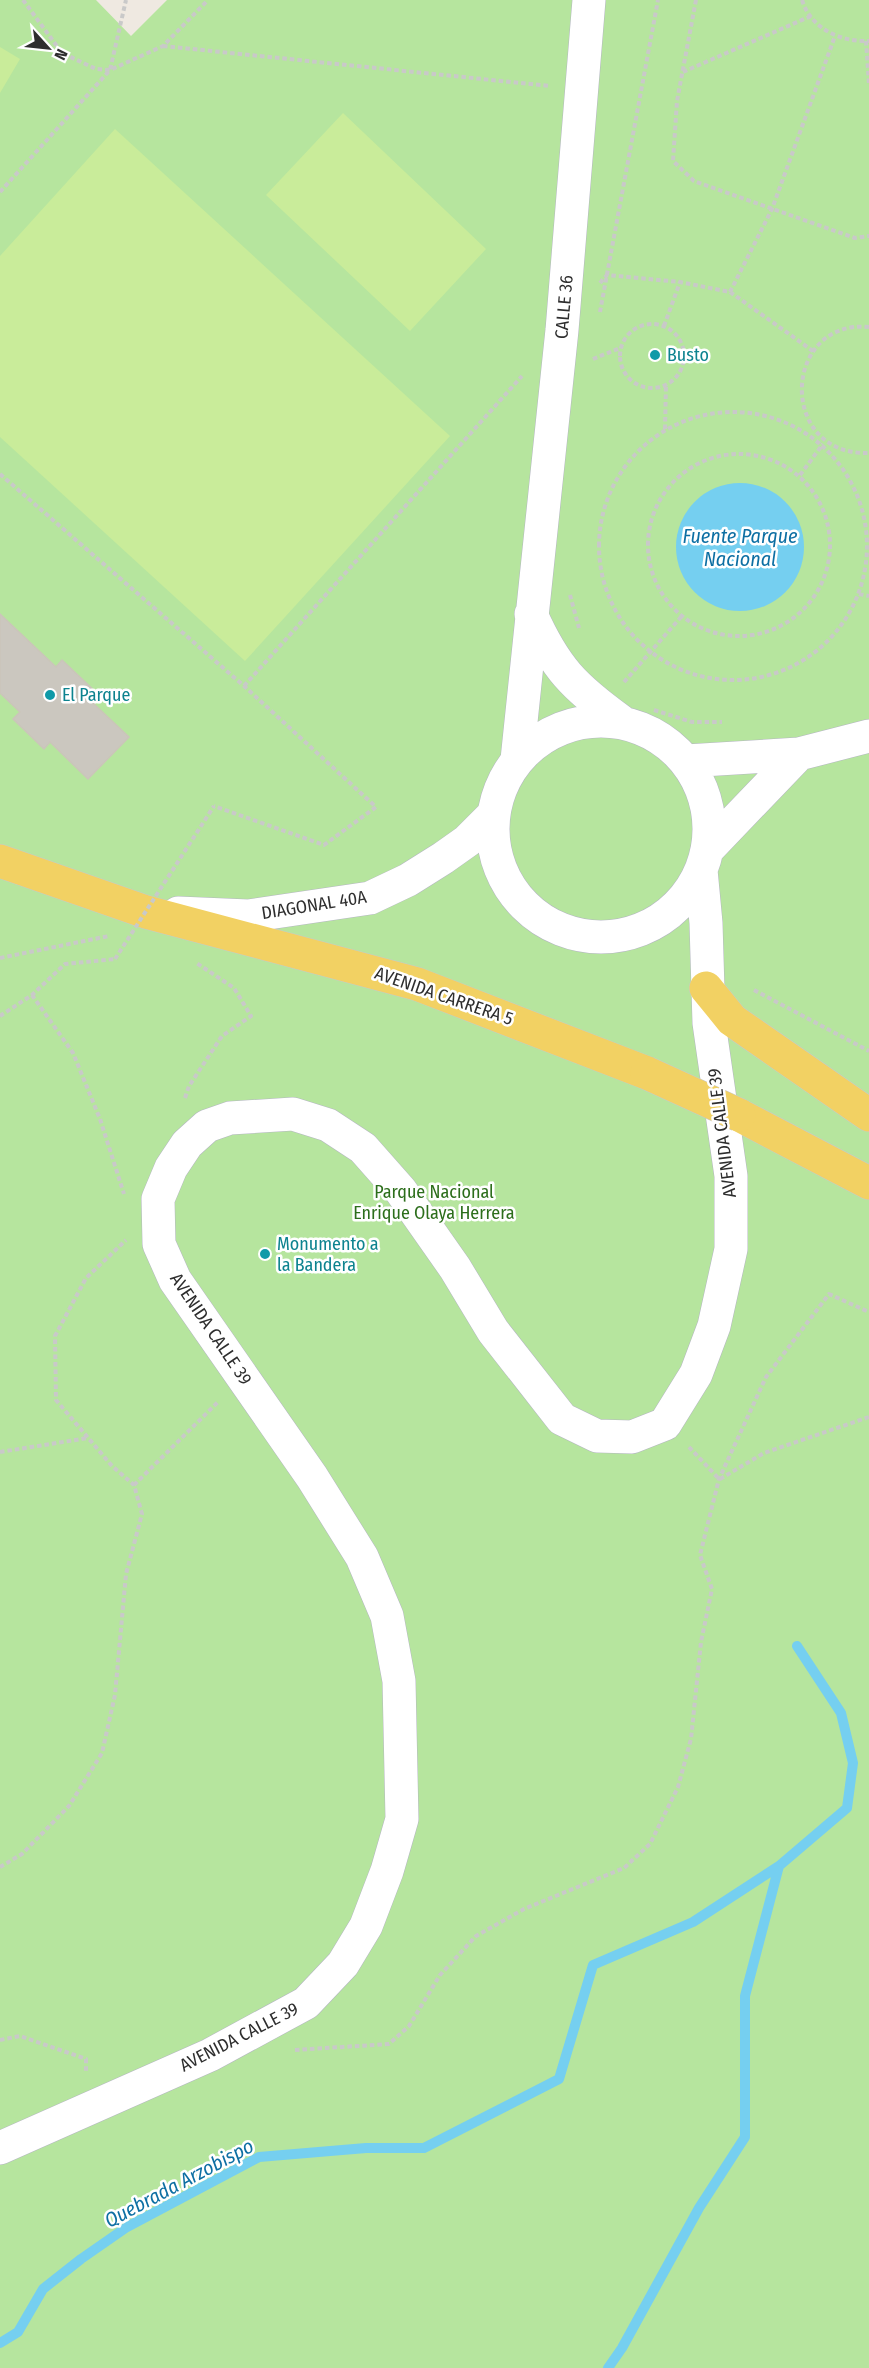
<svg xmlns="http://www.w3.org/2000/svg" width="869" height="2368" viewBox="0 0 869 2368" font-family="'Fira Sans Condensed',sans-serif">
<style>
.green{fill:#b6e59e}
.pitch{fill:#c9ec9a}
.water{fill:#75cff0}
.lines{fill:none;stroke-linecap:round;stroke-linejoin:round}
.stream{stroke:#75cff0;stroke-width:10}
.building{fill:#cbc7bf;stroke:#cbc5ba;stroke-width:1.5}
.minor-casing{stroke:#b4b7c1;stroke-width:34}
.major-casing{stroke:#c9c9c9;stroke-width:34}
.path{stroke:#c9c9c9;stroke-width:4;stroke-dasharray:4.5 3;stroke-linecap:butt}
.minor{stroke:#fff;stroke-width:33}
.major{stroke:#f2d163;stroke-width:33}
.major-bridge-casing{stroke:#c9c9c9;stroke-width:34;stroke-linecap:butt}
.path-bridge{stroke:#c9c9c9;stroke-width:4;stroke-dasharray:4.5 3;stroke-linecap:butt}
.major-bridge{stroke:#f2d163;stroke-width:33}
.culture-dot{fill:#0f9aa8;stroke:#fff;stroke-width:2}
.labels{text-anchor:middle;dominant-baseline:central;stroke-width:5;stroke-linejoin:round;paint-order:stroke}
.street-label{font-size:18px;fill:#2e2e2e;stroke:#fff}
.culture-label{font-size:18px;fill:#0d838f;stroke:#fff;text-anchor:start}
.park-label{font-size:18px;fill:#2c6e1b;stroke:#fff}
.water-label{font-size:20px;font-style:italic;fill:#0d6fa3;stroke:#fff}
</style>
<rect width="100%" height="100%" fill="#efe9e1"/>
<path class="green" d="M 0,0 L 96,0 L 131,36 L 167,0 L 869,0 L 869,2368 L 0,2368 Z"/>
<path class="pitch" d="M 0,47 L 20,59 L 0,93 Z
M 343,113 L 486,249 L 410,331 L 266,195 Z
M 115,129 L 450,436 L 245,661 L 0,437 L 0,256 Z"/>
<path class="water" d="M676 547a64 64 0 1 1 128 0a64 64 0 1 1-128 0Z"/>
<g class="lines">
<path class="stream" d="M 0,2343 L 18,2332 L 43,2289 L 81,2259 L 127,2227 L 259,2157 L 366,2148 L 424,2148 L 559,2079 L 593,1965 L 693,1922 L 779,1866 L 847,1808 L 853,1763 L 841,1713 L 797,1646
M 608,2368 L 622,2348 L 699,2208 L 745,2137 L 745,1996 L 779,1866"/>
</g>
<path class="building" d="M 0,614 L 56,667 L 62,660 L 101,697 L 94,704 L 129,737 L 88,779 L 50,742 L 44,749 L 13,719 L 20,712 L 0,693 Z"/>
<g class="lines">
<defs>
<path id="minor" d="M 531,614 C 555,668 574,687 621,721
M493 829a108 108 0 1 1 216 0a108 108 0 1 1-216 0Z
M 517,760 L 562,330 L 589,0
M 686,761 L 799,754 L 869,736
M 707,850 L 799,754
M 178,913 L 248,916 L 370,898 L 408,880 L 443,858 L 467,841 L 493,815
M 0,2148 L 210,2055 L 306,2003 L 343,1964 L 366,1926 L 387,1871 L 402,1819 L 399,1681 L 387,1616 L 362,1557 L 312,1477 L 175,1280 L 159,1244 L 158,1199 L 171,1168 L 187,1144 L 207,1126 L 230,1118 L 293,1114 L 328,1125 L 363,1148 L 401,1191 L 455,1268 L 493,1331 L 562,1419 L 597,1436 L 632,1437 L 665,1424 L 696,1374 L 714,1326 L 731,1249 L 731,1176 L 709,1023 L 706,923 L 701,870"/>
<path id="major" d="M 0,861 L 146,912 L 417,984 L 647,1073
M 706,988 L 732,1020 L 869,1115
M 739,1115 L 869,1183"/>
</defs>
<use href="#minor" class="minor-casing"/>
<use href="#major" class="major-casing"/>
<path class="path" d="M 23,0 L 62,53 L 96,69 L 110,70 L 163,46 L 208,0
M 696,0 L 677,101 L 673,161 L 694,181 L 855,238 L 869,236
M 802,0 C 811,29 841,42 869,41
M 866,41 L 869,84
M 163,46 L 550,86
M 683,72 L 811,16
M 0,192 L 110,70 L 126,0
M 600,283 L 607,275 L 680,282 L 730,292 L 813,351
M 730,292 L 772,209 L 835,36
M 600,312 L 658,0
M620 356a32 32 0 1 1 64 0a32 32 0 1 1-64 0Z
M 664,326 L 680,282
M 869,327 C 782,319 777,456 869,453
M 593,359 L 620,348
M599 546a134 134 0 1 1 268 0a134 134 0 1 1-268 0Z
M 665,429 L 666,385
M648 545a91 91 0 1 1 182 0a91 91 0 1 1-182 0Z
M 0,474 L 244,686 L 376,807 L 324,845 L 214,806
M 800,475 L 823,444
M 859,594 L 869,596
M 570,595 L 579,628
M 624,682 L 681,617
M 244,686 L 522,376
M 654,710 L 692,722 L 722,722
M 0,958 L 109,936
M 754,990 L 869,1051
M 32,995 L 73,1053 L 100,1119 L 124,1194
M 0,1016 L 32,995 L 65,964 L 115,959
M 185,1098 L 189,1086 L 222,1036 L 251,1016 L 234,988 L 195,962
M 689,1447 L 719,1479
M 0,1452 L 88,1438
M 720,1479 L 764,1453 L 869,1417
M 134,1485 L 218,1402
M 0,1867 L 22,1854 L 69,1806 L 102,1753 L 115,1695 L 126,1574 L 142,1514 L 134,1485 L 112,1466 L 56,1400 L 55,1336 L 86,1278 L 126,1240
M 0,2040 L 20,2036 L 86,2059 L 86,2072
M 295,2050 L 389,2044 L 409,2026 L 440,1975 L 476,1936 L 524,1909 L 624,1868 L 650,1844 L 678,1787 L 691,1739 L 701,1642 L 712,1589 L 700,1555 L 719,1479 L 766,1377 L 829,1294 L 869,1312"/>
<use href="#minor" class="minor"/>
<use href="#major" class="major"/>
<defs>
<path id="major-bridge" d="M 647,1073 L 739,1115"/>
</defs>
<use href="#major-bridge" class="major-bridge-casing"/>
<path class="path-bridge" d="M 115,959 L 214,806"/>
<use href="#major-bridge" class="major-bridge"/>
</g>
<g class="culture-dot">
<circle cx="655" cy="355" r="6"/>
<circle cx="50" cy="695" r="6"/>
<circle cx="265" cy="1254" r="6"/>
</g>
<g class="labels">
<g class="street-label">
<text transform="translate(564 307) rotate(-85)">CALLE 36</text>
<text transform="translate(314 905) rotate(-9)">DIAGONAL 40A</text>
<text transform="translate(444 996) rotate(19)">AVENIDA CARRERA 5</text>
<text transform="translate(722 1133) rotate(-97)">AVENIDA CALLE 39</text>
<text transform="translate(211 1329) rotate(56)">AVENIDA CALLE 39</text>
<text transform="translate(239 2037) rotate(-27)">AVENIDA CALLE 39</text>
</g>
<g class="culture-label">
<text x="667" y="355">Busto</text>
<text x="62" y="695">El Parque</text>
<text x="277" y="1244">Monumento a<tspan x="277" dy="21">la Bandera</tspan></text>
</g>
<g class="park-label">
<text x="434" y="1192">Parque Nacional<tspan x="434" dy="21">Enrique Olaya Herrera</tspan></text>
</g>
<g class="water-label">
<text x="740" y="536">Fuente Parque<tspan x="740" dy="23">Nacional</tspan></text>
<text transform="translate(179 2183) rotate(-28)">Quebrada Arzobispo</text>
</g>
</g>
<g transform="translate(48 48) rotate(117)" stroke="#ffffff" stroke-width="4.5" paint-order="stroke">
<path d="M0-4.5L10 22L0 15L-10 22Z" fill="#2e2e2e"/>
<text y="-9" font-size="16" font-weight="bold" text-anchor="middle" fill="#2e2e2e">N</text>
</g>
</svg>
